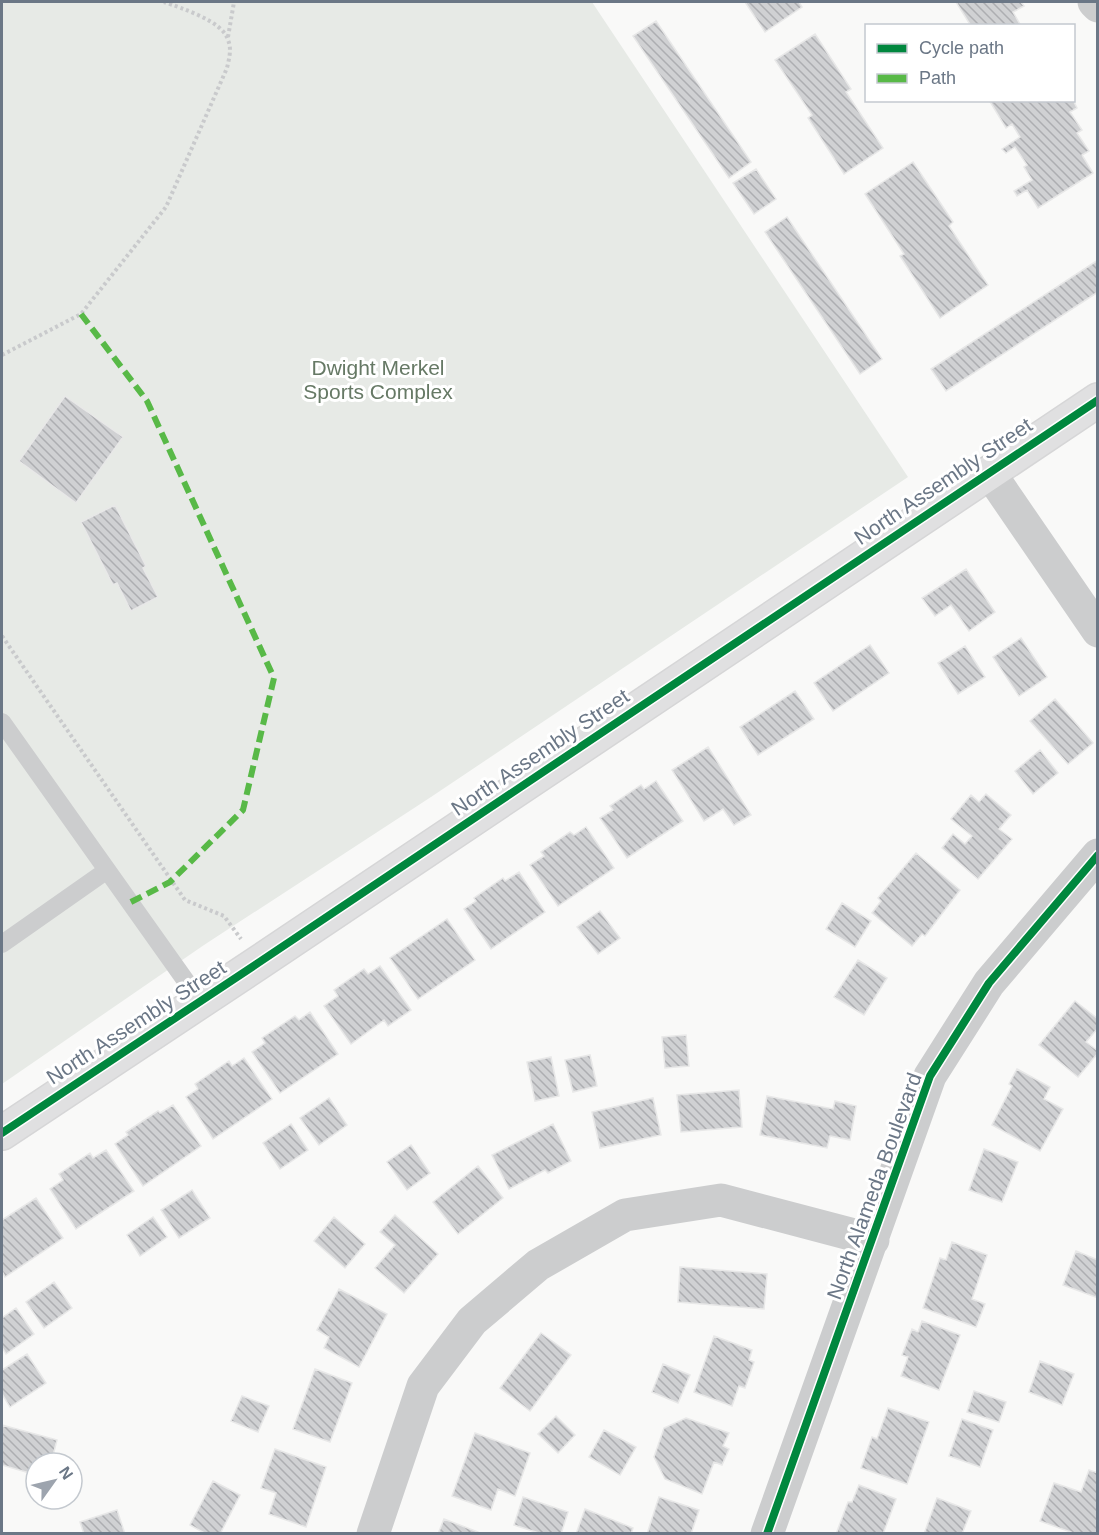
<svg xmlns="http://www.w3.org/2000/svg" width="1099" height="1535" viewBox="0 0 1099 1535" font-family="Arial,sans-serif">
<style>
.green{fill:#e7eae6}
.building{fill:url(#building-back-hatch);stroke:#e8e8e8;stroke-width:1.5}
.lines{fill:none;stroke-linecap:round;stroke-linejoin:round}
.secondary-casing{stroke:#d6d6d7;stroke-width:36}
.path{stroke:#c9cacc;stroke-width:4;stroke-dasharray:3 3;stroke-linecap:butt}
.service{stroke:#cccdce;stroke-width:18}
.minor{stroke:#cccdce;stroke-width:33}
.secondary{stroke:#e0e0e1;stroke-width:33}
.quiet{stroke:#58b947;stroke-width:6;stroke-dasharray:12 6;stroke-linecap:butt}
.cycleway-casing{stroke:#fff;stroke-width:11}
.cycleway{stroke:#00873e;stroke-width:8}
.labels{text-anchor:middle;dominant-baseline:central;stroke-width:6;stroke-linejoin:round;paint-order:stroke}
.park-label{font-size:21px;fill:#667965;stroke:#fff}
.street-label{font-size:21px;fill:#6b7786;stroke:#fff}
</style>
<defs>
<pattern id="building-back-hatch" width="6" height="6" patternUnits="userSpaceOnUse" patternTransform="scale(1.5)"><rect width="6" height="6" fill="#d0d1d3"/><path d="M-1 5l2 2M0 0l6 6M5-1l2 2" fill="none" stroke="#adaeb1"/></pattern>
</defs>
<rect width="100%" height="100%" fill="#f9f9f8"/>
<path class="green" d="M 2,2 L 592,2 L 908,477 L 431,797 L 204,945 L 2,1084 Z"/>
<path class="building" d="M 745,2 L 799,2 L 802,7 L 765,32 Z
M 956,2 L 1021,2 L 1024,6 L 1013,12 L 1021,26 L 971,26 Z
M 656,21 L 751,162 L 729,178 L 633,36 Z
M 815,34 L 851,89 L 846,92 L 883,148 L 844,174 L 808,118 L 812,115 L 775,60 Z
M 989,100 L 1073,100 L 1077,108 L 1070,112 L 1082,130 L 1077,133 L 1089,151 L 1082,155 L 1093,173 L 1038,208 L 1027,190 L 1017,196 L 1014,191 L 1032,180 L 1024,167 L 1027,165 L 1015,147 L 1006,153 L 1002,149 L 1020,137 L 1012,124 L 1006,128 Z
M 913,162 L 953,222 L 949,226 L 988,285 L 940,318 L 900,256 L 904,254 L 865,194 Z
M 756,169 L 776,199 L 754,214 L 733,183 Z
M 787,217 L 882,359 L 860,374 L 765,232 Z
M 1098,260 L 1098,292 L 946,391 L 931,369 Z
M 65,396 L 123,437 L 76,503 L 19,461 Z
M 115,505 L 146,566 L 143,568 L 158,597 L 131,611 L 117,583 L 113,585 L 81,522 Z
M 966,569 L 995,612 L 969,631 L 951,605 L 935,616 L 922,598 Z
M 1021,638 L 1047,677 L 1019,696 L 993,657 Z
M 870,645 L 889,673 L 833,711 L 814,683 Z
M 965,646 L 985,677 L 958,694 L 938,663 Z
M 795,691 L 814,719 L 758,755 L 740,727 Z
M 1055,699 L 1093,743 L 1068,764 L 1030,721 Z
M 708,747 L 751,815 L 734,825 L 723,809 L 704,821 L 672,770 Z
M 1040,750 L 1058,773 L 1033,794 L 1015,771 Z
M 656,781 L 683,821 L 627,858 L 600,818 L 613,810 L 610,806 L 641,785 L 644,789 Z
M 986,794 L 1011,815 L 999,829 L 1012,839 L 978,879 L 942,848 L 953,834 L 965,844 L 972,836 L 951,819 L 971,795 L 979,802 Z
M 586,827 L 614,868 L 558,906 L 530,865 L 544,856 L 541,852 L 570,832 L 574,835 Z
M 916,853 L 960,890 L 925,936 L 922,934 L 912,946 L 872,913 L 881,901 L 878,898 Z
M 519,872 L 545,912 L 491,949 L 464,909 L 476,901 L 474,898 L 503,878 L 505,881 Z
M 842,903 L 871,921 L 855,947 L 826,929 Z
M 600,911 L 620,938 L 598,954 L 577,927 Z
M 447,919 L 475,960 L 418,999 L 390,958 Z
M 858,960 L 887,978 L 864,1015 L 834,997 Z
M 380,966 L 411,1010 L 388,1026 L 384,1020 L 351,1044 L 324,1006 L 338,996 L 334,990 L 364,969 L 368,974 Z
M 1075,1001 L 1098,1019 L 1098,1028 L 1086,1042 L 1098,1051 L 1098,1053 L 1078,1077 L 1039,1045 Z
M 310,1012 L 338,1054 L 280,1093 L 252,1052 L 265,1043 L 262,1038 L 295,1016 L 299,1020 Z
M 686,1035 L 689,1066 L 665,1068 L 662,1037 Z
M 590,1055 L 597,1086 L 573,1092 L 565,1060 Z
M 551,1057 L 559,1096 L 535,1101 L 527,1062 Z
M 244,1058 L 272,1099 L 213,1139 L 186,1097 L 198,1089 L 195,1084 L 229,1061 L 232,1066 Z
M 1017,1069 L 1050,1087 L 1044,1099 L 1063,1109 L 1040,1151 L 992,1125 L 1012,1086 L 1009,1084 Z
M 739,1090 L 742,1127 L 681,1132 L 677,1095 Z
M 767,1096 L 833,1109 L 835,1101 L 856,1106 L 850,1140 L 830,1136 L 827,1148 L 760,1135 Z
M 329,1098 L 347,1125 L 319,1145 L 300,1118 Z
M 653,1098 L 661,1135 L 600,1148 L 592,1112 Z
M 173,1105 L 201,1146 L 143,1186 L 115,1144 L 128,1135 L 126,1132 L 158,1111 L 160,1113 Z
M 291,1124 L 308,1150 L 280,1169 L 263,1143 Z
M 553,1124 L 571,1161 L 548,1173 L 545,1170 L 509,1189 L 492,1155 Z
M 411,1145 L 430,1173 L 407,1190 L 387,1162 Z
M 984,1149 L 1018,1162 L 1002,1202 L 969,1190 Z
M 106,1150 L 134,1191 L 76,1229 L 50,1189 L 63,1180 L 59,1174 L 90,1153 L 93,1158 Z
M 478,1166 L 503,1198 L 458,1234 L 433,1202 Z
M 192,1190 L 210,1218 L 179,1238 L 161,1210 Z
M 36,1198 L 63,1238 L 5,1277 L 2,1271 L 2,1220 Z
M 395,1215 L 438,1254 L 404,1293 L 375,1268 L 395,1245 L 380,1232 Z
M 153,1217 L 167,1237 L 140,1256 L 127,1235 Z
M 334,1217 L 365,1244 L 345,1268 L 314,1241 Z
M 952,1242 L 987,1255 L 972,1299 L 985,1304 L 976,1327 L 923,1308 L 940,1258 L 946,1260 Z
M 1076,1251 L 1098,1260 L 1098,1298 L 1063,1285 Z
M 680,1267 L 767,1274 L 764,1309 L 678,1302 Z
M 54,1282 L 72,1308 L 44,1328 L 26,1302 Z
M 339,1289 L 387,1314 L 359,1367 L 324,1348 L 329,1337 L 317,1330 Z
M 16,1308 L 34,1334 L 6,1354 L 2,1347 L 2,1318 Z
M 922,1321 L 960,1335 L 939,1390 L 901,1376 L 908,1357 L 902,1355 L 912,1329 L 918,1332 Z
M 541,1333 L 571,1355 L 530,1411 L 500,1388 Z
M 714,1336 L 752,1350 L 749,1360 L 754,1362 L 745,1388 L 739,1386 L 732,1406 L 694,1392 Z
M 27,1354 L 46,1383 L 10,1407 L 2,1394 L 2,1370 Z
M 1040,1361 L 1074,1374 L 1062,1405 L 1029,1392 Z
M 663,1364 L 690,1375 L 678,1403 L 652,1392 Z
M 315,1369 L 352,1383 L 330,1442 L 293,1429 Z
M 974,1391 L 1006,1402 L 999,1422 L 967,1412 Z
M 242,1396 L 269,1406 L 258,1432 L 231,1421 Z
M 888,1408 L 929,1422 L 907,1484 L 861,1468 L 872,1437 L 877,1439 Z
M 556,1416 L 575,1435 L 558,1453 L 538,1434 Z
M 686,1418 L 729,1433 L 723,1446 L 729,1449 L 722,1465 L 714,1462 L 702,1494 L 665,1479 L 654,1457 L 664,1428 Z
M 962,1419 L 993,1430 L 980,1467 L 949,1456 Z
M 2,1425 L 57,1440 L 51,1463 L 36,1463 L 36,1475 L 2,1465 Z
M 604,1430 L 636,1447 L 620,1475 L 589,1457 Z
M 475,1433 L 530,1453 L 515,1496 L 498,1489 L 491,1510 L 452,1496 Z
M 275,1449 L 326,1467 L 306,1527 L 269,1514 L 276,1493 L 261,1488 Z
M 1089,1470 L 1098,1473 L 1098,1534 L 1076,1534 L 1040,1521 L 1054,1483 L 1081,1492 Z
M 213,1481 L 240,1495 L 220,1534 L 206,1534 L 190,1525 Z
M 859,1485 L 896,1499 L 883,1534 L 836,1534 L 848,1502 L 852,1502 Z
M 523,1497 L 568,1512 L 561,1534 L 542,1534 L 514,1525 Z
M 659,1497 L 699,1510 L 691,1534 L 647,1534 Z
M 937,1498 L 971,1511 L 962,1534 L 924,1534 Z
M 585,1509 L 633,1528 L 631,1534 L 576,1534 Z
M 117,1510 L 125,1534 L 84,1534 L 80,1522 Z
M 444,1519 L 478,1532 L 478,1534 L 438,1534 Z"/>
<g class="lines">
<defs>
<path id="secondary" d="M 2,1133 L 258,963 L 1098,400"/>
</defs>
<use href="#secondary" class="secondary-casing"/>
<path class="path" d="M 228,37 L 234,2
M 2,355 L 81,314 L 166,207 L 227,68 C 229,59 232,49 228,40 C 223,21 181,8 164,2
M 2,636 L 185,900 L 224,916 L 241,939"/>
<path class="service" d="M 2,722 L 200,1001
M 2,944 L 106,871"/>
<path class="minor" d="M 1094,2 L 1098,6
M 989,472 L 1098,631
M 373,1534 L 423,1386 L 472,1321 L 538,1265 L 625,1215 L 721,1200 L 873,1240
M 767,1534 L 930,1076 L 989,983 L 1098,855"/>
<use href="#secondary" class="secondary"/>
<path class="quiet" d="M 81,314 L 147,401 L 274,678 L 243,810 L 170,882 L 129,903"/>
<defs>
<path id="cycleway" d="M 2,1133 L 258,963 L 1098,400
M 767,1534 L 930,1076 L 989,983 L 1098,855"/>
</defs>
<use href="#cycleway" class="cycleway-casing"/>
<use href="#cycleway" class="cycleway"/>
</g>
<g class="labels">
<g class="park-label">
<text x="378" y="367">Dwight Merkel<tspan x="378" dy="24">Sports Complex</tspan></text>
</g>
<g class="street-label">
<text transform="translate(943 481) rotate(-34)">North Assembly Street</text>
<text transform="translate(540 752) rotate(-34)">North Assembly Street</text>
<text transform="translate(136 1022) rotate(-33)">North Assembly Street</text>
<text transform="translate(874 1186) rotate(-70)">North Alameda Boulevard</text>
</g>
</g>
<rect width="1099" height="1535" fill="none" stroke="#6b7786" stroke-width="6"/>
<rect x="865" y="24" width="210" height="78" fill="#ffffff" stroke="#c4c9cf" stroke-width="1.5"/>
<rect x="877" y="44" width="30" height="9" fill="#00873e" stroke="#c4c9cf" stroke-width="1.5"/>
<text x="919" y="54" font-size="18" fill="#6b7786">Cycle path</text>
<rect x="877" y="74" width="30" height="9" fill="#58b947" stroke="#c4c9cf" stroke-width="1.5"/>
<text x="919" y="84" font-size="18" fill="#6b7786">Path</text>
<g transform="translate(54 1481) rotate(56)"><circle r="28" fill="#ffffff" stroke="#c4c9cf" stroke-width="1.5"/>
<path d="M0-4.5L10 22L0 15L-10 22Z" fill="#9da4ae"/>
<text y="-9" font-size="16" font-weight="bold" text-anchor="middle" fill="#6b7786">N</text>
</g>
</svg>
